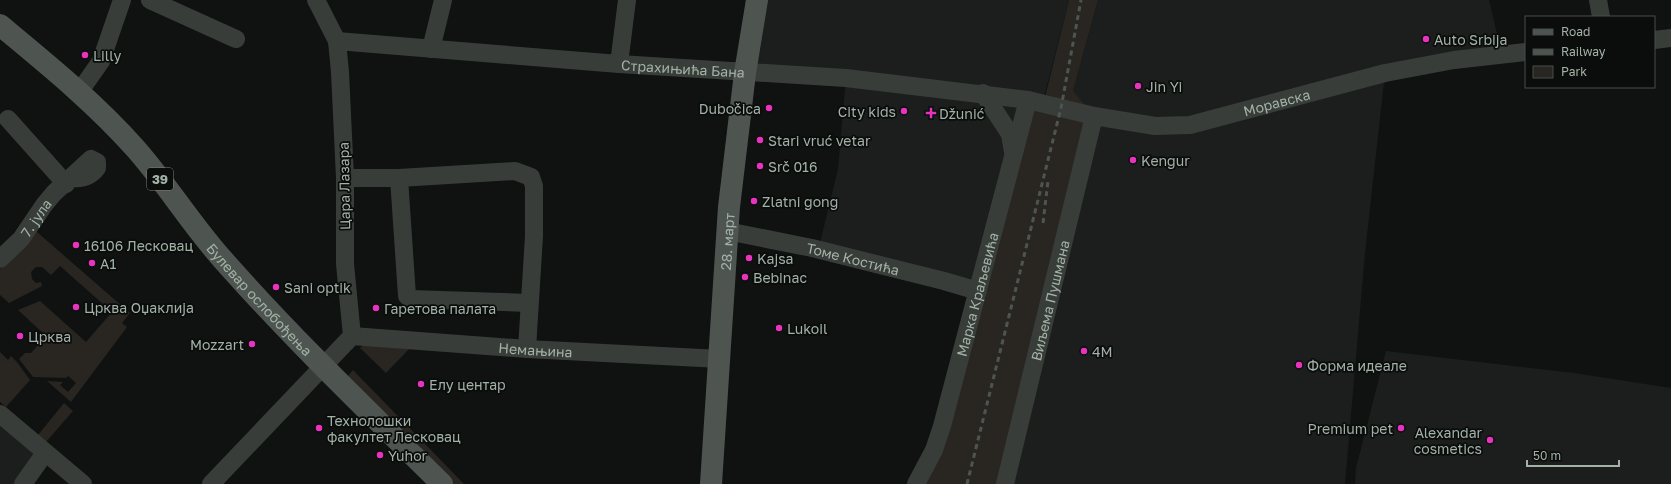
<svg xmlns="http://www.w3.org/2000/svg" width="1671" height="484" viewBox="0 0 1671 484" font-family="'Golos Text',sans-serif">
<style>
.built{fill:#1c1e1d}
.green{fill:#292621}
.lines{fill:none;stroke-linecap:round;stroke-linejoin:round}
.minor{stroke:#383d3a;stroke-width:18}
.major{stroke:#4e5550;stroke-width:22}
.rail{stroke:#4e5550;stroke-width:3;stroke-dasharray:5 4;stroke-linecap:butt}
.poi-dot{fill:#e733be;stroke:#0b0c0c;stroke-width:1.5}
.labels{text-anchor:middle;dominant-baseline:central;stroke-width:3.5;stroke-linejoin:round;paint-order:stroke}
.shield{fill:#0b0c0c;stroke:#758078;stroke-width:1}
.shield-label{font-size:13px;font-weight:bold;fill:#a2b2a6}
.poi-label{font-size:14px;fill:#a2b2a6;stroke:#0b0c0c;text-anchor:start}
.street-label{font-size:14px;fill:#a2b2a6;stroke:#0b0c0c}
</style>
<rect width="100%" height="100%" fill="#101111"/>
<path class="built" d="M 757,0 L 1069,0 L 1042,105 L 978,291 L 819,247 L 838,169 L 846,78 L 745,73 Z
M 1098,0 L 1489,0 L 1502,55 L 1385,73 L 1365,253 L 1345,484 L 1005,484 L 1073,91 Z
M 1386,351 L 1574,373 L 1671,388 L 1671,484 L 1355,484 L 1356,468 Z
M 0,419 L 39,454 L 18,484 L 0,484 Z"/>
<path class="green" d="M 1069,0 L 1098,0 L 1073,91 L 1094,116 L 1005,484 L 926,484 L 1030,103 L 1043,105 Z
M 37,232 L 130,313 L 122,323 L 127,327 L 71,402 L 47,381 L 63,382 L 60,385 L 68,392 L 76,383 L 68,376 L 66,378 L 33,377 L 19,359 L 25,353 L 31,353 L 38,345 L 37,340 L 43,333 L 18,310 L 40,301 L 86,342 L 112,312 L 60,266 L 51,275 L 42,267 L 36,267 L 31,272 L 32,279 L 36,283 L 41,282 L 42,286 L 9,303 L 0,295 L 0,269 Z
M 367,342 L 411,347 L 386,373 L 360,348 Z
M 0,352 L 8,360 L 11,356 L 17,362 L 30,380 L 6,407 L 0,402 Z
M 353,370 L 464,484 L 451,484 L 347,377 Z
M 64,403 L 73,411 L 46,442 L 38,435 Z"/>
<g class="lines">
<g class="minor">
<path d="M 150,0 L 236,39"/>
<path d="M 1598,0 L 1601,17"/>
<path d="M 1654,40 L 1671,38"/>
<path id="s1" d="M 337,41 L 619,64 L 846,78 L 1028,100 L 1094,116 L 1155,126 L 1190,125 L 1385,73 L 1454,60 L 1526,52"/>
<path d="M 431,49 L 443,0"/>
<path d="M 619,64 L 627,0"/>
<path d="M 80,91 L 101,61 L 122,0"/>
<path d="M 983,93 L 1010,134 L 1013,152"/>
<path d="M 8,119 L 66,184"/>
<path d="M 345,178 L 399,178 L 515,171 L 531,177 L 534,186 L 534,236 L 527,349"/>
<path d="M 399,178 L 407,296 L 410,299 L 529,303"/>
<path id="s2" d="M 727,231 L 812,248 L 944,281 L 978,291"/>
<path id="s3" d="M 0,259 L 21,239 L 44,205 L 54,193 L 91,159 L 97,162 L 97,168 C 90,177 83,179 73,178"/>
<path id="s4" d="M 352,336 L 527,349 L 720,359"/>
<path d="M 0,414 L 83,484"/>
<path d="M 23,484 L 45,453"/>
<path d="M 211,484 L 352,336 L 345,264 L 345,178 L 340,72 L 337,41 L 316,0"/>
<path id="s5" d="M 916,484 L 934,450 L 942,426 L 1028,100"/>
<path id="s6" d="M 1005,484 L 1094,116"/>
</g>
<g class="major">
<path id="s7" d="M 0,25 C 47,64 94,102 135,148 C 167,184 192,226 224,261 C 293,339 368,411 442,484"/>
<path id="s8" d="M 711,484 L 729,207 L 745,73 L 757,0"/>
</g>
<path class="rail" d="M 1043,223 L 1048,181
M 967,484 L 1061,108 L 1081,0"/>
</g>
<g class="poi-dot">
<circle cx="1426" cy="39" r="4"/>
<circle cx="85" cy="55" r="4"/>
<circle cx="1138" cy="86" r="4"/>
<circle cx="769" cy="108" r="4"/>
<circle cx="904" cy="111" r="4"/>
<path d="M929 107h4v4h4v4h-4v4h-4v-4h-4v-4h4z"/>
<circle cx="760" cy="140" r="4"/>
<circle cx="1133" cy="160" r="4"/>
<circle cx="760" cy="166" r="4"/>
<circle cx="754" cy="201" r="4"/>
<circle cx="76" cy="245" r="4"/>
<circle cx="749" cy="258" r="4"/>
<circle cx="92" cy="263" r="4"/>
<circle cx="745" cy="277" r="4"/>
<circle cx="276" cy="287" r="4"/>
<circle cx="76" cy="307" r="4"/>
<circle cx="376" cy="308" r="4"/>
<circle cx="779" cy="328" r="4"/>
<circle cx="20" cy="336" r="4"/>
<circle cx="252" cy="344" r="4"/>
<circle cx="1084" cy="351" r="4"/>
<circle cx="1299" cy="365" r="4"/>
<circle cx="421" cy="384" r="4"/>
<circle cx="319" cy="428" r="4"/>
<circle cx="1401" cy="428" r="4"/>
<circle cx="1490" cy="440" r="4"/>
<circle cx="380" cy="455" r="4"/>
</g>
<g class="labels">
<rect class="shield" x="147" y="168" width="26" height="22" rx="3"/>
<g class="shield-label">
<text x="160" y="179">39</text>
</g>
<g class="poi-label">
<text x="1434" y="39">Auto Srbija</text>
<text x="93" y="55">Lilly</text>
<text x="1146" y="86">Jin Yi</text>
<text x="761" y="108" text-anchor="end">Dubočica</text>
<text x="896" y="111" text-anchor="end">City kids</text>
<text x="939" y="113">Džunić</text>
<text x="768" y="140">Stari vruć vetar</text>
<text x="1141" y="160">Kengur</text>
<text x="768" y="166">Srč 016</text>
<text x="762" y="201">Zlatni gong</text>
<text x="84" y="245">16106 Лесковац</text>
<text x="757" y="258">Kajsa</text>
<text x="100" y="263">A1</text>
<text x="753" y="277">Bebinac</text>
<text x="284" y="287">Sani optik</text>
<text x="84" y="307">Црква Оџаклија</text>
<text x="384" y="308">Гаретова палата</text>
<text x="787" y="328">Lukoil</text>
<text x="28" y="336">Црква</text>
<text x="244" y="344" text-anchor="end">Mozzart</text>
<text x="1092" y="351">4M</text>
<text x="1307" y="365">Форма идеале</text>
<text x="429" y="384">Елу центар</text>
<text x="327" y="420">Технолошки<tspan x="327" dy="16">факултет Лесковац</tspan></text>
<text x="1393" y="428" text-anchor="end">Premium pet</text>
<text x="1482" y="432" text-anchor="end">Alexandar<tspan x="1482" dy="16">cosmetics</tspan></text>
<text x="388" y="455">Yuhor</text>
</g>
<g class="street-label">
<text stroke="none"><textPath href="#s1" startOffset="347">Страхињића Бана</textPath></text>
<text stroke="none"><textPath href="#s1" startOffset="948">Моравска</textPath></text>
<text transform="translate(344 186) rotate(-91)">Цара Лазара</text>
<text stroke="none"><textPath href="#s3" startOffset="55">7. јула</textPath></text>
<text stroke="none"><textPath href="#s8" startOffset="243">28. март</textPath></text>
<text stroke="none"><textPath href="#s2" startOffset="129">Томе Костића</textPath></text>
<text stroke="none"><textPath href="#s5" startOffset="200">Марка Краљевића</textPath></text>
<text stroke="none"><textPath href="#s7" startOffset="379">Булевар ослобођења</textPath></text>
<text stroke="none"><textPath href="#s6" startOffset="189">Виљема Пушмана</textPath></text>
<text stroke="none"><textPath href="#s4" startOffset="184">Немањина</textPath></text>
</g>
</g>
<rect x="1525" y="16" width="130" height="72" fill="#0b0c0c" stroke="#474e4a"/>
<rect x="1533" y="29" width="20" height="6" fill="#4e5550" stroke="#474e4a"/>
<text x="1561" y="36" font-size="12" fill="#a2b2a6">Road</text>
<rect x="1533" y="49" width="20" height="6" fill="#4e5550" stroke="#474e4a"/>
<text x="1561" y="56" font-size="12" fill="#a2b2a6">Railway</text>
<rect x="1533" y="66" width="20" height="12" fill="#292621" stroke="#474e4a"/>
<text x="1561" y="76" font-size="12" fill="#a2b2a6">Park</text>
<path d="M1527 460v6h92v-6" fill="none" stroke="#a2b2a6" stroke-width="2"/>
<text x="1533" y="460" font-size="12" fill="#a2b2a6" stroke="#0b0c0c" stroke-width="3" paint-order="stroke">50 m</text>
</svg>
